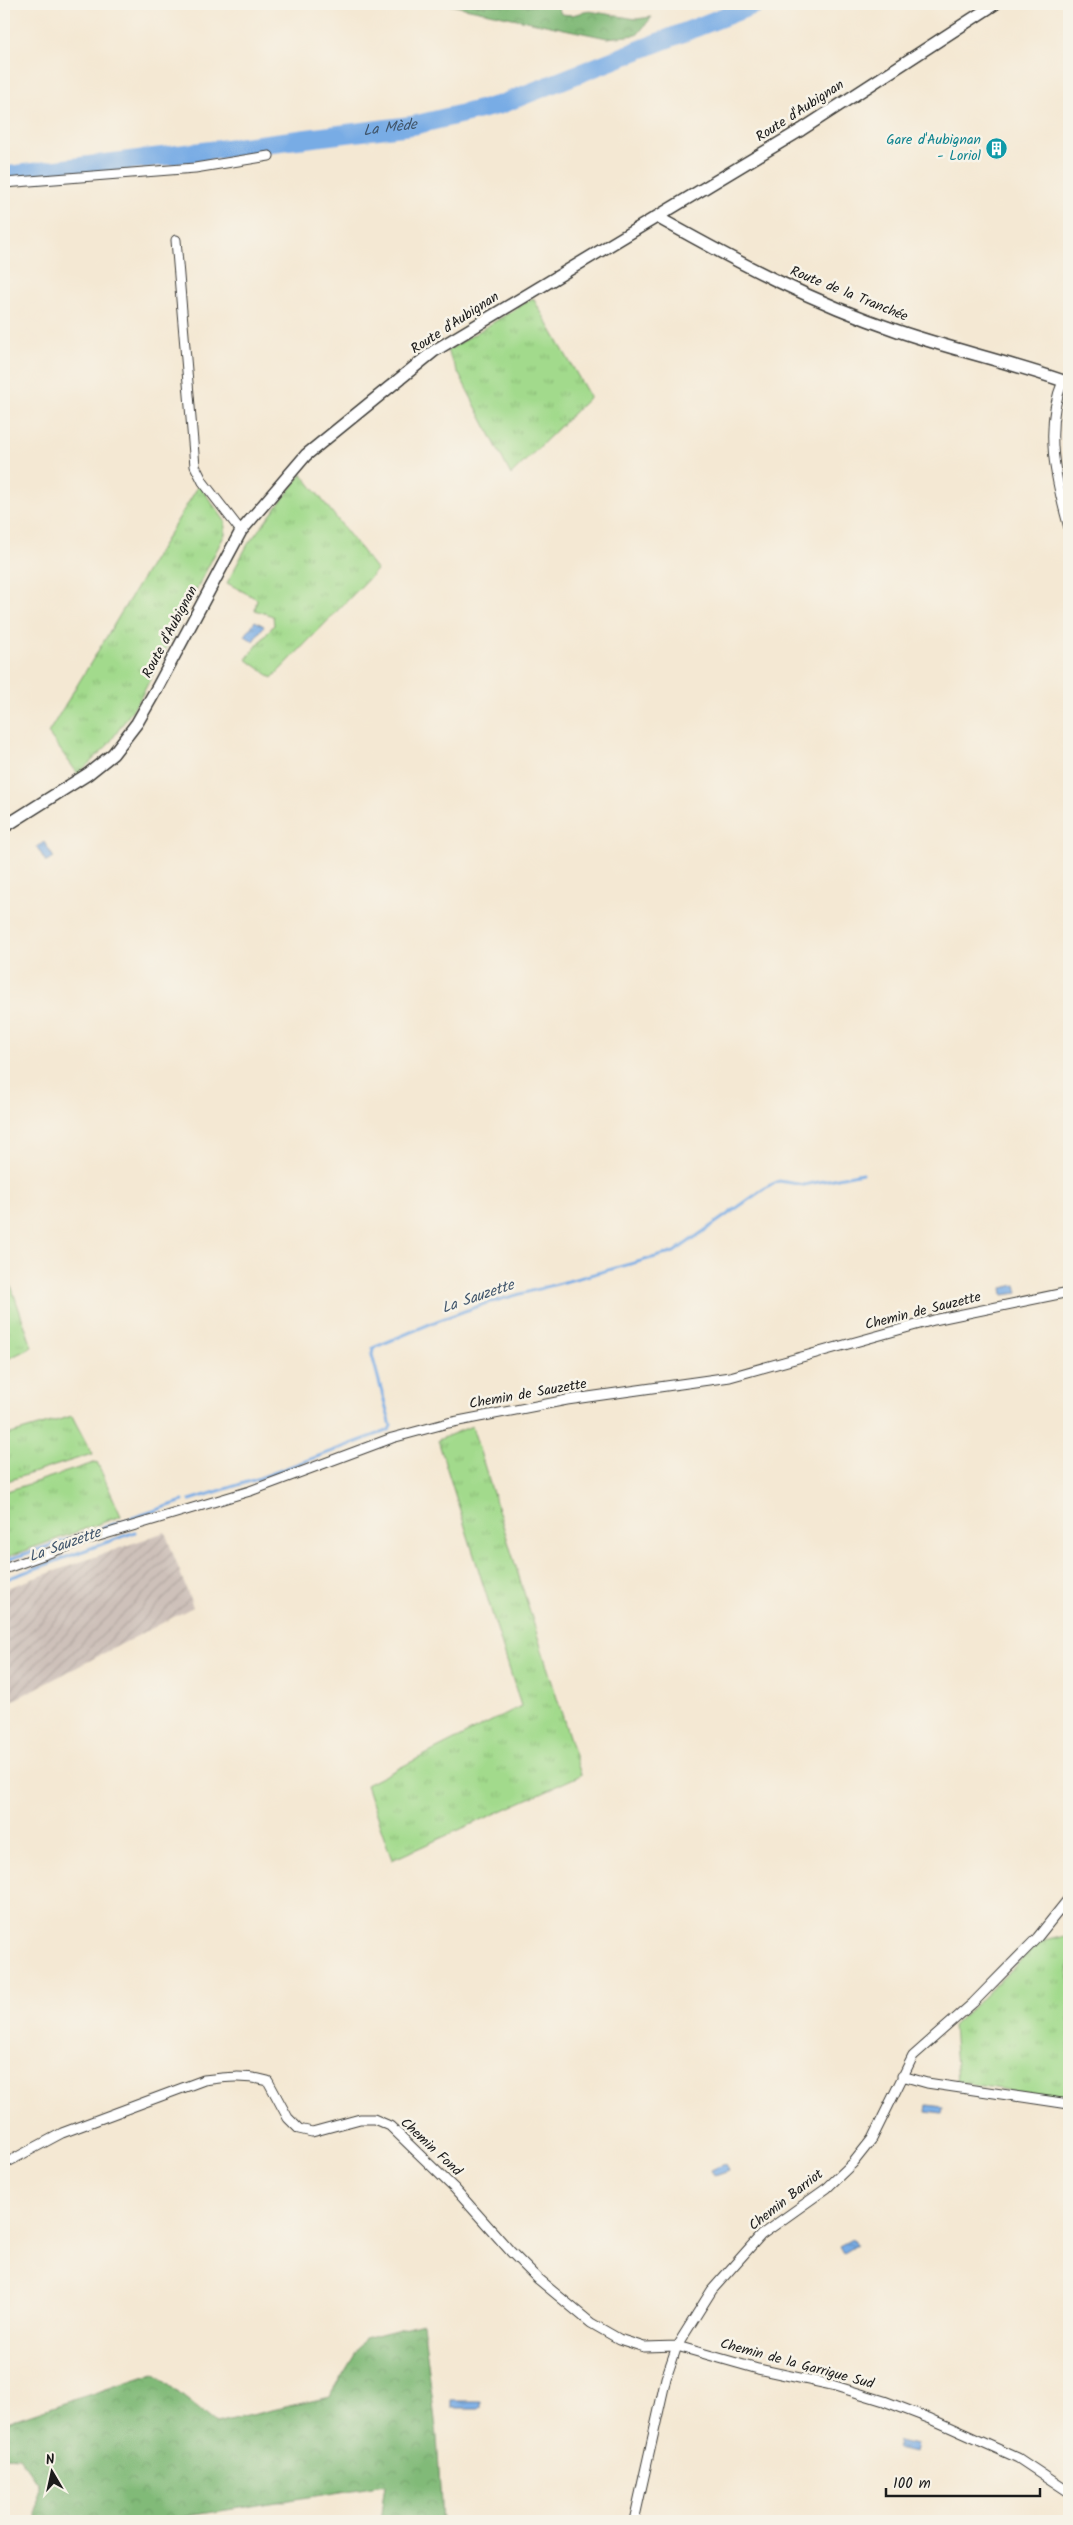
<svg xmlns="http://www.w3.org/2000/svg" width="1073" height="2525" viewBox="0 0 1073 2525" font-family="Kalam,sans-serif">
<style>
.industrial{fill:url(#industrial-furrows)}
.grass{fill:url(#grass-tufts);stroke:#5f7b54}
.forest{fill:url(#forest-crowns);stroke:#4e6b4a}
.water{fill:url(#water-ripples);stroke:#4a6480}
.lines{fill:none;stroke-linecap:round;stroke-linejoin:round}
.stream{stroke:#78ace5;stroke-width:3}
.river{stroke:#78ace5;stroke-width:19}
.minor-casing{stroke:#3c3b37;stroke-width:11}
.tertiary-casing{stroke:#3c3b37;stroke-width:14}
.minor{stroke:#fff;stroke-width:9}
.tertiary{stroke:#fff;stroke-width:11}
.labels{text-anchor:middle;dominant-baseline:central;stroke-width:5;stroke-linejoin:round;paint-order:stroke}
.street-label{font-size:14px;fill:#1c1c1c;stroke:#f7f3e8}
.culture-label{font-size:14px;fill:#0d838f;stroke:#f7f3e8;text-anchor:end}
.water-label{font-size:15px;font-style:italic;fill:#41566c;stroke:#f7f3e8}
</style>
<defs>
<pattern id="industrial-furrows" width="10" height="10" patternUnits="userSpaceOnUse" patternTransform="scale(1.25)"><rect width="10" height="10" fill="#cec1ba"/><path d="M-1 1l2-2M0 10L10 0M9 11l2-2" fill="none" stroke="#b0a59f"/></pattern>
<pattern id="grass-tufts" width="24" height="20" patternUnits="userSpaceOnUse" patternTransform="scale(1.25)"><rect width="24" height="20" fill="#a2da8c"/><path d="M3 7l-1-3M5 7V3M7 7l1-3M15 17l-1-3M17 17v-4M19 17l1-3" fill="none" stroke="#8bba78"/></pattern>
<pattern id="forest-crowns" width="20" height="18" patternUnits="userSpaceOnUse" patternTransform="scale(1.25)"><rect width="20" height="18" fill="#81ba78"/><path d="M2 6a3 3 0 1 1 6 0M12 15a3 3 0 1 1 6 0" fill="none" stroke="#6f9f67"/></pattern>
<pattern id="water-ripples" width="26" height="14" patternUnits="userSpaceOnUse" patternTransform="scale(1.25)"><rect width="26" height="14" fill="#78ace5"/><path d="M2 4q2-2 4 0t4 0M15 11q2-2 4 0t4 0" fill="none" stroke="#628bb9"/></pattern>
</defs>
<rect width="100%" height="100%" fill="#f7f3e8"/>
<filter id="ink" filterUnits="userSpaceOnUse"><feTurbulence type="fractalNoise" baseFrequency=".02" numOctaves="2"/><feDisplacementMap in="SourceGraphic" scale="10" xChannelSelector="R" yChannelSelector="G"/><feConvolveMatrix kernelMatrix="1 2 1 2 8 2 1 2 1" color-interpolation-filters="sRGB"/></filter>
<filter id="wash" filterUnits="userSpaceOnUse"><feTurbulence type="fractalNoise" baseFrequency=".0096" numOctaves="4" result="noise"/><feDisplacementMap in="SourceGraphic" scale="20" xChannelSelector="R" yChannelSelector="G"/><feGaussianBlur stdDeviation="1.12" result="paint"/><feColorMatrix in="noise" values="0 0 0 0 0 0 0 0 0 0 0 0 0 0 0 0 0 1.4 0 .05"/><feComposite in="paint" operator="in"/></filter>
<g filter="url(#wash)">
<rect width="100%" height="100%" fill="#f4e8d3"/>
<path class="industrial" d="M 165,1532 L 193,1607 L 4,1705 L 4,1589 Z"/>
<path class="grass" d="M 533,298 L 590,397 L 511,475 L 447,351 Z
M 302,474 L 377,570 L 272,678 L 246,659 L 274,625 L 273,616 L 255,610 L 257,599 L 227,583 L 248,544 Z
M 199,485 L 225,521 L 225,534 L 140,699 L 108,745 L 78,774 L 48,733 Z
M 4,1265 L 32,1347 L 4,1361 Z
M 72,1416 L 92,1454 L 4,1482 L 4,1436 Z
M 472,1426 L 581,1775 L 392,1860 L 366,1785 L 521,1706 L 438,1440 Z
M 97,1462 L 121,1516 L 4,1558 L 4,1492 Z
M 1069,1935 L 1069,2100 L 957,2082 L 953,2026 L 1040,1942 Z"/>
<path class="forest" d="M 446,4 L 532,6 L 535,4 L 557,4 L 561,14 L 572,15 L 589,11 L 636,19 L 652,17 L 637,35 L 607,38 Z
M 423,2323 L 437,2436 L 442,2521 L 380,2521 L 385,2485 L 157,2521 L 37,2521 L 38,2484 L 19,2457 L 4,2456 L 4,2423 L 154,2373 L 216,2423 L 329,2397 L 365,2338 Z"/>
<path class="water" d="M 255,621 L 264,626 L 253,641 L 245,636 Z
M 44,842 L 54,858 L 46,862 L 37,847 Z
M 1016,1285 L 1018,1293 L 1003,1295 L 1002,1288 Z
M 927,2105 L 943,2107 L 942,2114 L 926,2112 Z
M 725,2164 L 728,2171 L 714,2176 L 711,2170 Z
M 853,2239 L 857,2245 L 844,2253 L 840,2246 Z
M 451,2401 L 481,2401 L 481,2408 L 451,2408 Z
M 899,2440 L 917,2444 L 915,2453 L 897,2449 Z"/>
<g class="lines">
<path class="stream" d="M 190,1500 L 257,1479 L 389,1430 L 391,1426 L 372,1355 L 373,1348 L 437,1321 L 484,1304 L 674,1252 L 768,1186 L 779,1181 L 804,1185 L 862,1173
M 4,1561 L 183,1501
M 4,1580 L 135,1532"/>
<path class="river" id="s1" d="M 4,176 L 415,125 L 499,105 L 756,4"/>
</g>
</g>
<g filter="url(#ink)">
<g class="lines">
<defs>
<path id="minor" d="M 4,183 L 195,168 L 269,156
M 176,240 L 195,466 L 203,482 L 241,531
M 1063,381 C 1043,428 1056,481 1069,528
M 4,1569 L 82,1541 L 250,1491 L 392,1438 L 448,1423 L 567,1400 L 730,1377 L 934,1320 L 1069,1292
M 902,2076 L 927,2083 L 1069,2104
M 4,2164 L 62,2133 L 204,2080 C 226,2077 245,2075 268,2081 L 288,2118 L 299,2129 L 312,2132 L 360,2119 L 374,2119 L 390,2126 L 455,2189 L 511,2252 L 538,2279 L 591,2323 L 619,2339 L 644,2347 L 677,2346 L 758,2369 L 832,2385 L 884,2401 L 931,2419 L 1018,2458 L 1069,2492
M 634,2521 L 666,2378 L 677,2346 L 712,2290 L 761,2235 L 827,2188 L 853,2163 L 872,2139 L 913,2056 L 973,2003 L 1037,1938 L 1069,1898"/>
<path id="tertiary" d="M 657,217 C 735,261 812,302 898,331 C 954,350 1013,363 1069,383
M 4,827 L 88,774 L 113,754 L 137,723 L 157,688 L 241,531 L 306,455 L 434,351 L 801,130 L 995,4"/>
</defs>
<use href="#minor" class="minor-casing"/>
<use href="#tertiary" class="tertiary-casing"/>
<use href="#minor" class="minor"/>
<use href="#tertiary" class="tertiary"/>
</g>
</g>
<defs>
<symbol id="building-disc" viewBox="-11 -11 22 22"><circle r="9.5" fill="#0f9aa8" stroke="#f7f3e8"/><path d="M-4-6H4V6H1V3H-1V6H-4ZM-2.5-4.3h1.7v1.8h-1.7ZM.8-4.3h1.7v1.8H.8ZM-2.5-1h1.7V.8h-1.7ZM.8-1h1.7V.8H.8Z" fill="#fff"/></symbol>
</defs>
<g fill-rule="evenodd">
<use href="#building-disc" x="984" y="136" width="25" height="25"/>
</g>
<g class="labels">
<g class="street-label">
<text transform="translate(800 111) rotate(-33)">Route d'Aubignan</text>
<text transform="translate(849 294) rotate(22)">Route de la Tranchée</text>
<text transform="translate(455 323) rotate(-33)">Route d'Aubignan</text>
<text transform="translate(170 632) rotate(-62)">Route d'Aubignan</text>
<text transform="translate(923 1311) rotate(-14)">Chemin de Sauzette</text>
<text transform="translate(528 1394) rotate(-10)">Chemin de Sauzette</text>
<text transform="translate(431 2147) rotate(43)">Chemin Fond</text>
<text transform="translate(786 2200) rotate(-38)">Chemin Barriot</text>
<text transform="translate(797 2364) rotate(15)">Chemin de la Garrigue Sud</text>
</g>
<g class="culture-label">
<text x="981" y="140">Gare d'Aubignan<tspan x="981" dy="16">- Loriol</tspan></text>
</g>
<g class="water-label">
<text stroke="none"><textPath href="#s1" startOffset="389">La Mède</textPath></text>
<text transform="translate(478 1297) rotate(-19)">La Sauzette</text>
<text transform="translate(65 1545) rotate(-20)">La Sauzette</text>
</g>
</g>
<rect width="1073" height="2525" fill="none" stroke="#f7f3e8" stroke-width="20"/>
<g transform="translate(52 2472) rotate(351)" stroke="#f7f3e8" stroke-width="4" paint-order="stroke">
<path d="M0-4L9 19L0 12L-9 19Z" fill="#1c1c1c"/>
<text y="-8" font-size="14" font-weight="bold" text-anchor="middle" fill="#1c1c1c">N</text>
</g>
<path d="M886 2488v8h154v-8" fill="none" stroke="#1c1c1c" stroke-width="2.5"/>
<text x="893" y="2488" font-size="15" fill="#1c1c1c" stroke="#f7f3e8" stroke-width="4" paint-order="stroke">100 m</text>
</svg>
